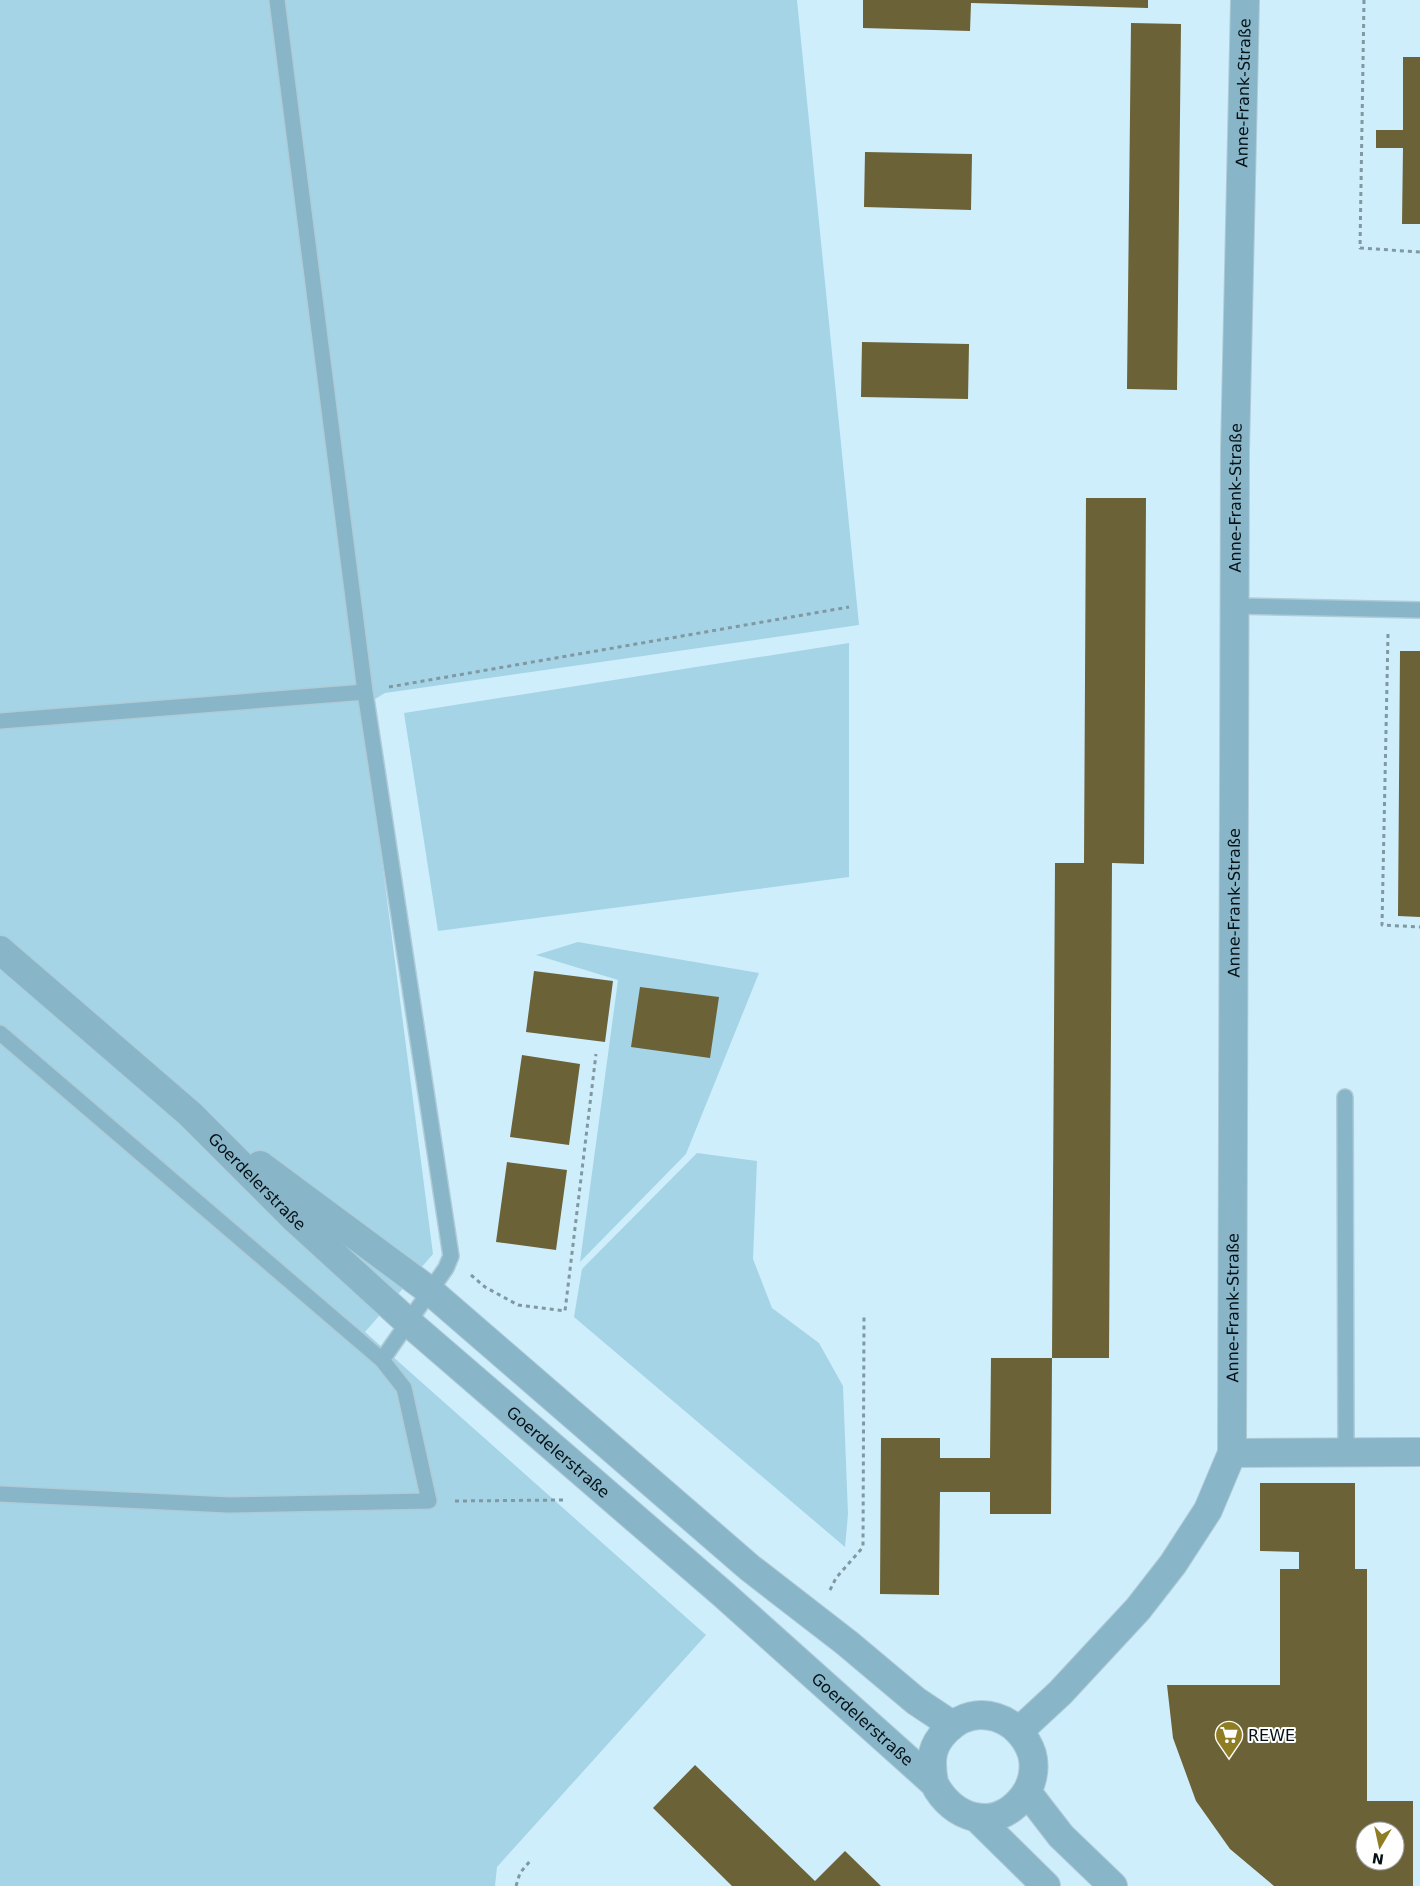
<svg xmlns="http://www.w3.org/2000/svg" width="1420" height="1886" viewBox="0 0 1420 1886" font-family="'DejaVu Sans',sans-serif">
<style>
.green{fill:#a5d4e6}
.building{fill:#6b6237;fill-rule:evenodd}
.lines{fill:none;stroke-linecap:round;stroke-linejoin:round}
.service-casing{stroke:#afcbd7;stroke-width:18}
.minor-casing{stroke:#afcbd7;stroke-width:30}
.path{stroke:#8098a2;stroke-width:3;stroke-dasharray:4 4;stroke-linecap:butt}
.service{stroke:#88b5c7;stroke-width:15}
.minor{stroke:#88b5c7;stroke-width:28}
.labels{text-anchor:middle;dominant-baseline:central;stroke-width:4;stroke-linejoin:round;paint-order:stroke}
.street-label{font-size:16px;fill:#041117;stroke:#fff}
.poi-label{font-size:16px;fill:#041117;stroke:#fff;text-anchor:start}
</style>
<rect width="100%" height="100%" fill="#cfeefb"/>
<path class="green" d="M 0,0 L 797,0 L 859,625 L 385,693 L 362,707 L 433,1254 L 365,1332 L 706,1635 L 497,1867 L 495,1886 L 0,1886 Z
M 849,643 L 849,877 L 438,931 L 404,713 Z
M 578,942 L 759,973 L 686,1154 L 580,1262 L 618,980 L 536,955 Z
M 697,1153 L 757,1161 L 753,1259 L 772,1308 L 819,1343 L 843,1386 L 848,1514 L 845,1547 L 574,1317 L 582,1269 Z"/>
<path class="building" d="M 863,0 L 1148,0 L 1148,8 L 971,3 L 970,31 L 863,28 Z
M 1131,23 L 1181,24 L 1177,390 L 1127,389 Z
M 1403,57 L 1420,57 L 1420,224 L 1402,224 L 1403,148 L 1376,148 L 1376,130 L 1403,130 Z
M 865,152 L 972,154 L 971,210 L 864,207 Z
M 862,342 L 969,344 L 968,399 L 861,397 Z
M 1086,498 L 1146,498 L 1144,864 L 1112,863 L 1109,1358 L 1052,1358 L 1055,863 L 1084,863 Z
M 1400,651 L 1420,651 L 1420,917 L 1398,916 Z
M 534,971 L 613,981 L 605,1042 L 526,1032 Z
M 640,987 L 719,997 L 710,1058 L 631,1047 Z
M 522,1055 L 580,1064 L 569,1145 L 510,1137 Z
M 507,1162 L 567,1170 L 556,1250 L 496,1242 Z
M 991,1358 L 1052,1358 L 1051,1514 L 990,1514 L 990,1492 L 940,1492 L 939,1595 L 880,1594 L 881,1438 L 940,1438 L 940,1458 L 990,1458 Z
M 1260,1483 L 1355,1483 L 1355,1569 L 1367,1569 L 1367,1801 L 1413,1801 L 1413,1886 L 1274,1886 L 1230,1849 L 1196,1801 L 1173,1738 L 1167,1685 L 1280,1685 L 1280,1569 L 1299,1569 L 1299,1552 L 1260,1551 ZM 1365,1831 L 1395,1831 L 1395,1861 L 1365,1861 Z
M 695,1765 L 815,1881 L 845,1851 L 881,1886 L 732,1886 L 653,1808 Z"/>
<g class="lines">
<defs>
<path id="service" d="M 277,0 L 365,692 L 451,1256 L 446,1268 L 382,1360
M 1236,606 L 1420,610
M 0,721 L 365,692
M 0,1033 L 382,1360 L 404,1388 L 429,1501 L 229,1505 L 0,1494
M 1345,1097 L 1346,1452"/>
<g id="minor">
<path id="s1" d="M 0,950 L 190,1114 L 296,1220 L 408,1322 L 723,1594 L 934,1783 C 952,1819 995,1833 1023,1797 C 1032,1786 1036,1769 1032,1754 C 1020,1717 976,1701 947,1730 C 941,1736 935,1744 933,1753 C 931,1763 932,1772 934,1783"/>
<path d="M 260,1165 L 430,1291 L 750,1568 L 847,1643 L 916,1701 L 952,1725"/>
<path d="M 1232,1453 L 1420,1452"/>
<path id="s2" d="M 1019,1731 L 1060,1693 L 1138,1609 L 1173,1564 L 1208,1510 L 1232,1453 L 1235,451 L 1245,0"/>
<path d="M 1027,1792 L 1061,1836 L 1113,1886"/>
<path d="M 977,1818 L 1046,1886"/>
</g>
</defs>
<use href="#service" class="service-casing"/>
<use href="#minor" class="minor-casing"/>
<path class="path" d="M 1364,0 L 1360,248 L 1420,252
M 1388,634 L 1382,925 L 1420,927
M 389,687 L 849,607
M 471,1275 L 485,1287 L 518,1305 L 565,1311 L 596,1054
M 455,1501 L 563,1500
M 830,1590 L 836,1578 L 863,1547 L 864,1317
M 516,1886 L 520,1873 L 530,1861"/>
<use href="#service" class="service"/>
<use href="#minor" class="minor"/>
</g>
<defs>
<symbol id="supermarket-pin" viewBox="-11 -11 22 30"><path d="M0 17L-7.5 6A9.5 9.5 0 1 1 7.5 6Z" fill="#8f7d24" stroke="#fff"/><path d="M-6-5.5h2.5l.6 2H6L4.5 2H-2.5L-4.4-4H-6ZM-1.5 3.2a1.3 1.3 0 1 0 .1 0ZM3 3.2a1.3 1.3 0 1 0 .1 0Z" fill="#fff"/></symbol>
</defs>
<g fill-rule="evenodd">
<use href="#supermarket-pin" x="1213" y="1719" width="32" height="43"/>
</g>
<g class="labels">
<g class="street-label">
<text stroke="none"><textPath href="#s2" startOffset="1714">Anne-Frank-Straße</textPath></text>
<text stroke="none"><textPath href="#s2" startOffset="1309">Anne-Frank-Straße</textPath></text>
<text stroke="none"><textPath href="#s2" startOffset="904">Anne-Frank-Straße</textPath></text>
<text stroke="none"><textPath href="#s1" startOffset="346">Goerdelerstraße</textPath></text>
<text stroke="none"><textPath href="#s2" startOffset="499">Anne-Frank-Straße</textPath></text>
<text stroke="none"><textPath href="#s1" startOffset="751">Goerdelerstraße</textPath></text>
<text stroke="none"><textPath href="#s1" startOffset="1156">Goerdelerstraße</textPath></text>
</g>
<g class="poi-label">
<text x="1248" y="1735">REWE</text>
</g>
</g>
<g transform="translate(1380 1846) rotate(189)"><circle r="24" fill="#ffffff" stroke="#9ba0a2"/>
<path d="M0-4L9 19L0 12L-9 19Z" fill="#8f7d24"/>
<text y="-8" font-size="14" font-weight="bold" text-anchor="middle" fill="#041117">N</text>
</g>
</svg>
